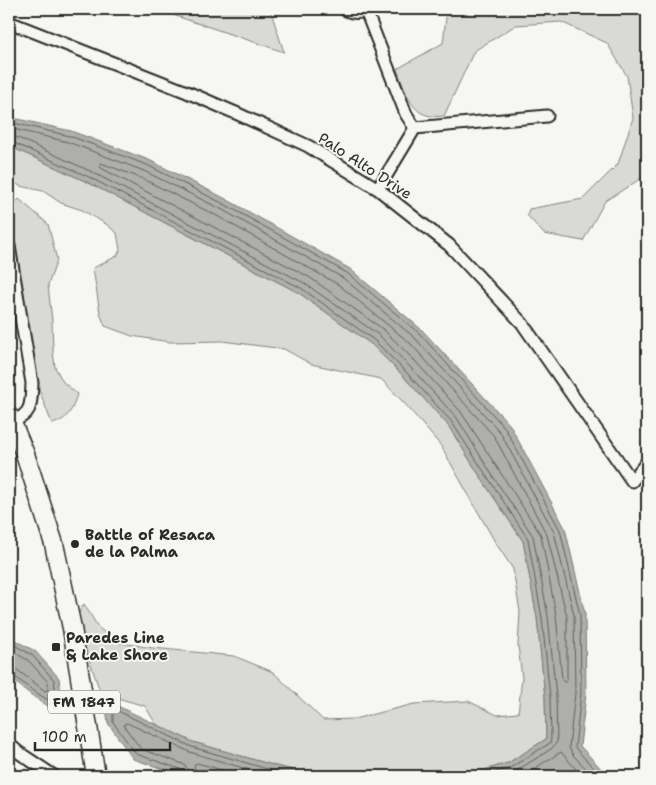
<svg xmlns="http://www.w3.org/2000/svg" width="656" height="785" viewBox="0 0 656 785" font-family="'Shantell Sans',sans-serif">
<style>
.green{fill:#d9d9d5;stroke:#828280}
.water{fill:#aeaeab;stroke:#7a7a78}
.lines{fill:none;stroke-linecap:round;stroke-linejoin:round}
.shore{stroke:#5f5f5e;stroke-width:1}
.minor-casing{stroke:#2b2b2b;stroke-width:15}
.primary-casing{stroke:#2b2b2b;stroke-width:21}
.minor{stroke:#f6f6f2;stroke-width:11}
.primary{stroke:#f6f6f2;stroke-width:18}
.poi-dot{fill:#2b2b2b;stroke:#f6f6f2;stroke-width:2}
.labels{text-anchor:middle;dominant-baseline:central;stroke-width:4;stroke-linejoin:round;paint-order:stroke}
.shield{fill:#f6f6f2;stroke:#686867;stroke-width:1}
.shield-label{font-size:14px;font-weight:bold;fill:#2b2b2b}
.street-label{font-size:15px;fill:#2b2b2b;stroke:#f6f6f2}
.poi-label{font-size:15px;font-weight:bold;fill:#2b2b2b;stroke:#f6f6f2;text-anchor:start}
</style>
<rect width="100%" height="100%" fill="#f6f6f2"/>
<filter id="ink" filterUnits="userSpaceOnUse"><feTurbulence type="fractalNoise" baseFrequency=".02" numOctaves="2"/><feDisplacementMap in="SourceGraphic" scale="10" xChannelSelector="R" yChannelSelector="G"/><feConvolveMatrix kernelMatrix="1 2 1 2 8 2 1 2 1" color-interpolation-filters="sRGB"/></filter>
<g filter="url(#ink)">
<path class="green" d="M 188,9 L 270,9 L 284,52 L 170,14 Z
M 447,9 L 647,9 L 647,176 L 645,176 L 605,201 L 583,241 L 544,234 L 527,215 L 529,209 L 583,199 L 618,164 L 633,118 L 627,76 L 607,43 L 561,22 L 516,25 L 474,51 L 444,116 C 440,116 436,117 432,116 C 410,115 403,85 397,69 L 443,43 Z
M 9,146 L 87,182 L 299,293 L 371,344 L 403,376 L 447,424 L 485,484 L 523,541 L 537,618 L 545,697 L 546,739 L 508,763 L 464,776 L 318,776 L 276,766 L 193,742 L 156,724 L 145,706 L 121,699 L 101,694 L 75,619 L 84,604 L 98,627 L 115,642 L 153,648 L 234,656 L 273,672 L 323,720 L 354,719 L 414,704 L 468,701 L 497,715 L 518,713 L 522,678 L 518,645 L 520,612 L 513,569 L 495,542 L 441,446 L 406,405 L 381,379 L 311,364 L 284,349 L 222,341 L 170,342 L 132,336 L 105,326 L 100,313 L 93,268 L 117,256 L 120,250 L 117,233 L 106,224 L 82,210 L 61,203 L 43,191 L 20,186 L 9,179 Z
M 19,199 L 48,224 L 57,260 L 48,285 L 52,321 L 53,351 L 55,367 L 63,382 L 77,394 C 73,408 69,420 52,424 L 34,376 L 24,294 L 9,210 Z"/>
<path class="water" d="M 9,117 L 71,131 L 149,160 L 226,199 L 350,269 L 422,330 L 510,425 L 565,528 L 585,614 L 586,694 L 580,746 L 606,774 L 647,774 L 647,776 L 464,776 L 508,763 L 546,739 L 545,697 L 537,618 L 523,541 L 485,484 L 447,424 L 403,376 L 371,344 L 299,293 L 87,182 L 9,146 Z
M 9,637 L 35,651 L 59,678 L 61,695 L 60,712 C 41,704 25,690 9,677 Z
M 105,700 L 193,742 L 276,766 L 318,776 L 184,776 L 133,759 L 108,723 Z"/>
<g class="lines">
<path class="shore" d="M 9,122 L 70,136 L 147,165 L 224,204 L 347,273 L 419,333 L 505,428 L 560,530 L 580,615 L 581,693 L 575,747 L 577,750 L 601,776
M 9,128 L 68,142 L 144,171 L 221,209 L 343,278 L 415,338 L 500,432 L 554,532 L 574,615 L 575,693 L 569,747 L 572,754 L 593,776
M 9,135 L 16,137 L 92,172 L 304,283 L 379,335 L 411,368 L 457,418 L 494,478 L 533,536 L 548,616 L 556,696 L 557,742 L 551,749 L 513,773 L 503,776
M 9,142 L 14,143 L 89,177 L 301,288 L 374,340 L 407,373 L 451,421 L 528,539 L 542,618 L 550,697 L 551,739 L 550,743 L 510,768 L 481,776
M 101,163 L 141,178 L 217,216 L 339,285 L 410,343 L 494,436 L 547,535 L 567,617 L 567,680 L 566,682 L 564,682 L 562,680 L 556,615 L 541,535 L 461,412 L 417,363 L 384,330 L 309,277 L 101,168 L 100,165 Z
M 9,642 L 32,655 L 54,680 L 56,695 L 55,702 L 52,703 L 28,687 L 13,675 L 9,674
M 9,650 L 28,660 L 48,682 L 48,690 L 45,691 L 16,669 L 9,668
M 183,776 L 182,772 L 180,769 L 136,754 L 113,722 L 113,711 L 116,710 L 192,747 L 274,771 L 296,776
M 189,776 L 188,769 L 183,764 L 141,749 L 124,726 L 124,724 L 127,723 L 190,752 L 270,776
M 197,776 L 194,765 L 197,763 L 244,776
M 522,776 L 561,752 L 582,776"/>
<defs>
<path id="minor" d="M 344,9 C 352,13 360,14 368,9
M 366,11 L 406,114 L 415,128
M 9,22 L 187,92 L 238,114 L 308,146 L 378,189 L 449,245 L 522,323 L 632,481 L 647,462
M 415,128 L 547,116
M 378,189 L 415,128
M 9,246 L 32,383 C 31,402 33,415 12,421
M 9,744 L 18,752 L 54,776"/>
<path id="primary" d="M 9,416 L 25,454 L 54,544 L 72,628 L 96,776"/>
</defs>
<use href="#minor" class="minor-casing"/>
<use href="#primary" class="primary-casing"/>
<use href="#minor" class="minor"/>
<use href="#primary" class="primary"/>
</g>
</g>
<g class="poi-dot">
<circle cx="75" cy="544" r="5"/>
<rect x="51" y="642" width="10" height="10" rx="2.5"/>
</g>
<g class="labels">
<rect class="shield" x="48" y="690.5" width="72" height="23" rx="4"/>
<g class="shield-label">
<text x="84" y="702">FM 1847</text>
</g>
<g class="street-label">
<text transform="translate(365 166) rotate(33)">Palo Alto Drive</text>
</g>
<g class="poi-label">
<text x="85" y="535">Battle of Resaca<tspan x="85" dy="17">de la Palma</tspan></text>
<text x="66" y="638">Paredes Line<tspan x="66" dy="17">&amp; Lake Shore</tspan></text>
</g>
</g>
<rect width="656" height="785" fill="none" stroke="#f6f6f2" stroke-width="30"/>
<rect x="15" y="15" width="626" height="755" fill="none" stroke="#2b2b2b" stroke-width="2" filter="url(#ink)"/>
<path d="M35 742v8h135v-8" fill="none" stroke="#2b2b2b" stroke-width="2.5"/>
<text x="42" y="742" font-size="15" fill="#2b2b2b" stroke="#f6f6f2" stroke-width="4" paint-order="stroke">100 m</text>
</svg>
